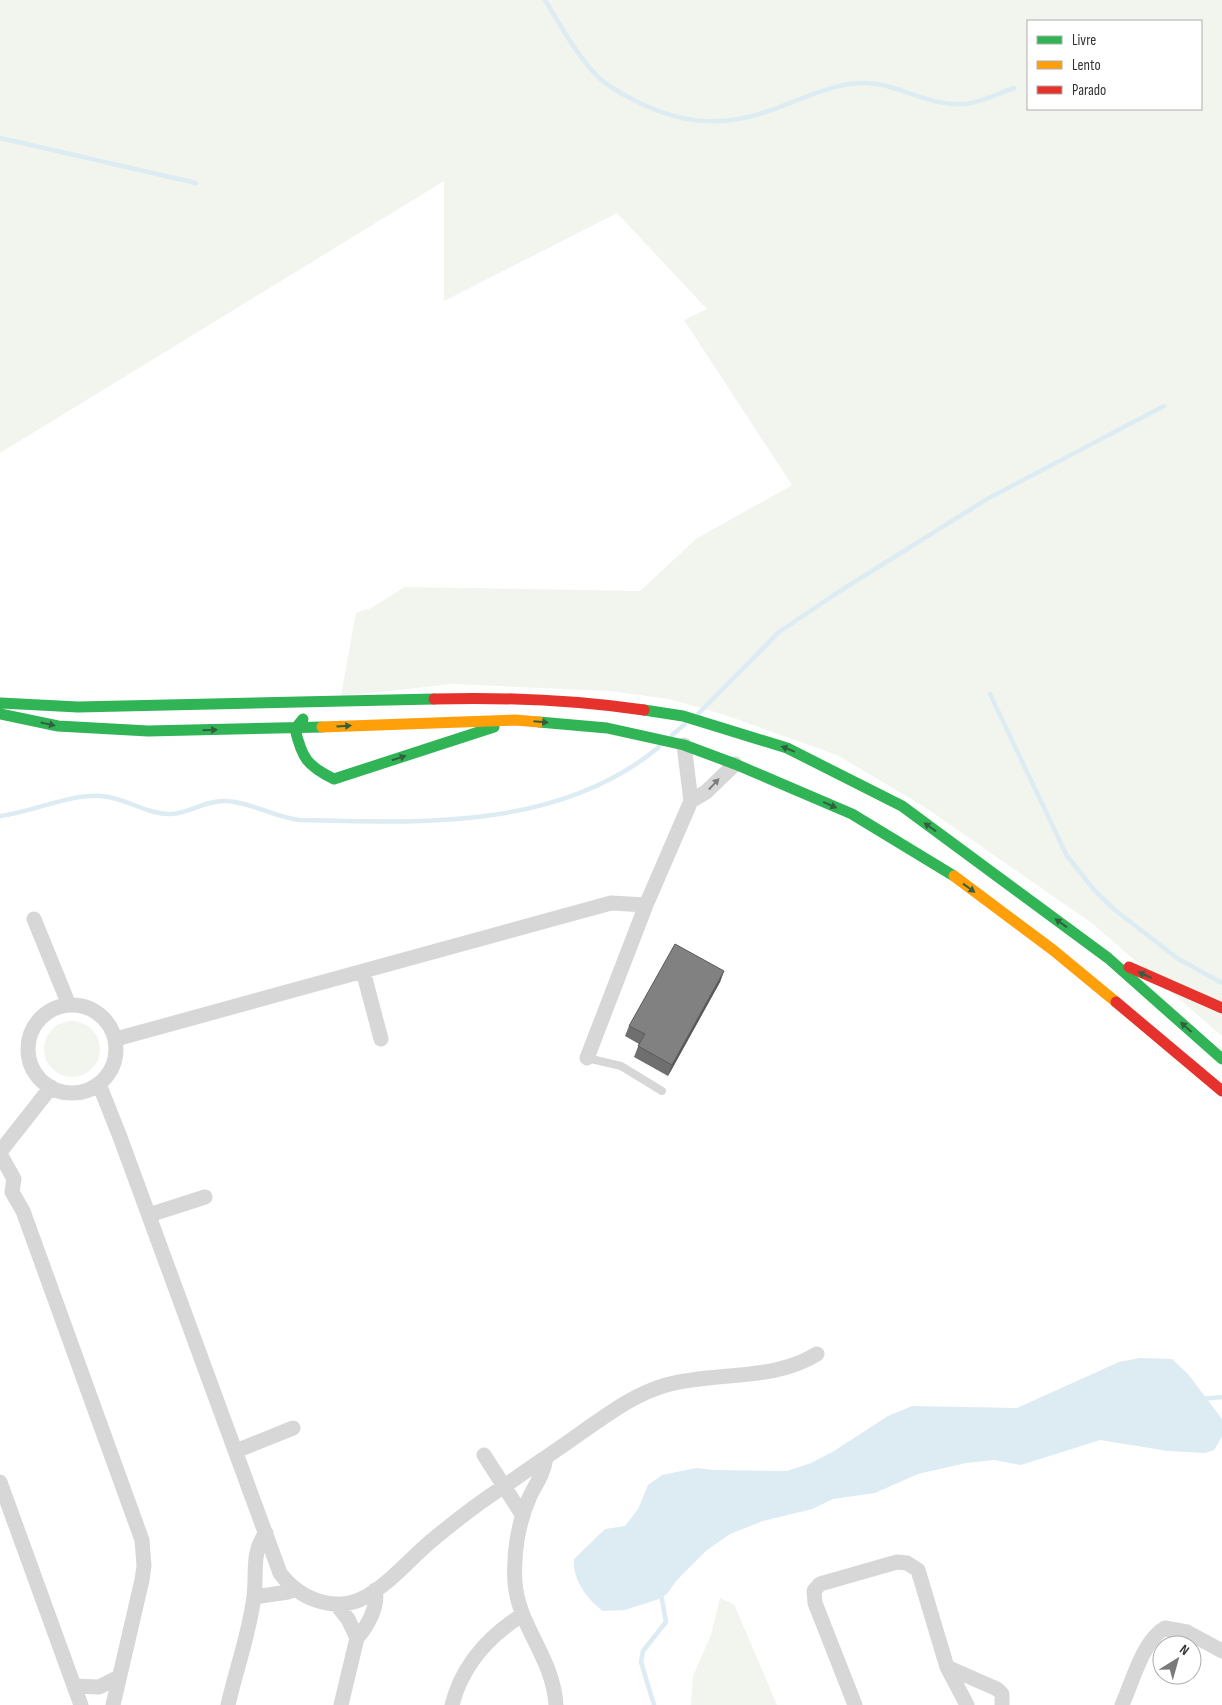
<svg xmlns="http://www.w3.org/2000/svg" width="1222" height="1705" viewBox="0 0 1222 1705" font-family="'Sofia Sans Condensed',sans-serif">
<style>
.green{fill:#f1f5ed;fill-rule:evenodd}
.water{fill:#ddebf3}
.lines{fill:none;stroke-linecap:round;stroke-linejoin:round}
.stream{stroke:#ddebf3;stroke-width:4.5}
.lane{stroke:#d7d7d7;stroke-width:8}
.street{stroke:#d7d7d7;stroke-width:15}
.fast{stroke:#30b455;stroke-width:11}
.slow{stroke:#ff9f0a;stroke-width:11}
.jam{stroke:#e5322d;stroke-width:11}
.wall{fill:#6f6f6f}
.shaded-wall{fill:#5a5a5a}
.building{fill:#818181;stroke:#5a5a5a}
.oneway{fill:#32603f}
.oneway2{fill:#7d7d7d}
</style>
<rect width="100%" height="100%" fill="#fff"/>
<path class="green" d="M 0,0 L 1222,0 L 1222,1036 L 1093,924 L 923,806 L 837,755 L 722,714 L 669,699 L 609,691 L 453,684 L 341,696 L 356,613 L 371,608 L 405,587 L 640,591 L 696,539 L 792,485 L 684,320 L 707,309 L 617,213 L 444,301 L 444,181 L 0,453 ZM 1028,21 L 1201,21 L 1201,109 L 1028,109 Z
M44 1049a28 28 0 1 1 56 0a28 28 0 1 1-56 0Z
M 720,1598 L 734,1604 L 777,1705 L 691,1705 L 693,1676 L 711,1635 Z"/>
<path class="water" d="M 1140,1358 L 1172,1359 L 1188,1374 L 1222,1419 L 1222,1437 L 1214,1450 L 1205,1453 L 1168,1451 L 1100,1440 L 1021,1465 L 994,1460 L 966,1463 L 918,1474 L 875,1493 L 833,1499 L 812,1509 L 763,1521 L 730,1534 L 707,1550 L 676,1581 L 667,1594 L 659,1599 L 625,1610 L 603,1611 C 587,1599 572,1579 574,1559 L 605,1529 L 625,1526 L 638,1509 L 648,1485 L 662,1475 L 696,1468 L 714,1470 L 787,1471 L 811,1463 L 834,1451 L 888,1416 L 912,1406 L 1017,1408 L 1119,1362 Z"/>
<g class="lines">
<path class="stream" d="M 545,0 C 561,26 577,56 599,78 C 609,87 622,94 634,100 C 679,123 718,128 766,112 C 797,102 830,83 864,83 C 898,83 929,107 964,104 C 980,103 999,93 1014,88
M 0,138 L 196,183
M 990,694 L 1067,856 L 1095,891 L 1115,910 L 1177,958 L 1222,983
M 697,715 L 779,632 L 840,591 L 987,499 L 1164,406
M 672,735 L 685,724
M 0,816 C 33,812 68,794 101,796 C 125,797 147,815 171,814 C 190,813 206,800 226,801 C 252,802 275,818 300,820 C 421,823 559,830 659,747
M 1201,1399 L 1222,1397
M 654,1705 L 641,1662 L 643,1651 L 666,1622 L 661,1594"/>
<path class="lane" d="M 587,1058 L 621,1066 L 662,1091"/>
<path class="street" d="M 691,801 L 706,792 L 735,764
M 34,919 L 69,1005
M 363,971 L 381,1039
M28 1049a44 44 0 1 1 88 0a44 44 0 1 1-88 0Z
M 116,1039 L 611,903 L 646,905
M 587,1058 L 646,905 L 691,801 L 684,745
M 99,1084 L 120,1137 L 280,1573 C 300,1600 337,1614 367,1596 C 390,1583 410,1559 430,1542 C 455,1521 480,1502 506,1485 C 530,1468 554,1452 578,1435 C 607,1415 632,1395 666,1385 C 717,1371 771,1382 817,1354
M 0,1152 L 51,1087
M 0,1154 L 14,1179 L 12,1192 L 23,1211 L 142,1540 L 144,1566 L 142,1580 L 113,1705
M 149,1215 L 205,1197
M 236,1451 L 293,1428
M 484,1455 L 523,1516
M 546,1458 C 543,1475 537,1482 530,1496 C 518,1522 513,1555 515,1583 C 519,1628 553,1657 556,1705
M 0,1482 L 81,1705
M 254,1597 L 288,1592 L 295,1589
M 336,1604 L 348,1619 L 357,1638
M 947,1667 L 997,1689 L 1002,1694 L 1002,1705
M 74,1686 L 99,1687 L 119,1677
M 228,1705 C 236,1670 250,1631 254,1596 C 257,1573 251,1552 266,1533
M 341,1705 L 357,1638 C 368,1626 379,1605 375,1590
M 452,1705 C 462,1666 489,1636 522,1615
M 855,1705 L 815,1603 L 814,1591 L 820,1584 L 897,1562 L 907,1563 L 918,1570 L 947,1667 L 967,1705
M 1122,1705 C 1132,1683 1143,1640 1165,1628 L 1187,1632 L 1222,1651"/>
<path class="fast" d="M 1,703 L 78,707 L 434,699
M 644,710 L 683,716 L 787,748 L 902,806 L 1108,958 L 1222,1059
M 0,714 L 58,726 L 148,731 L 322,727
M 303,719 L 295,729 C 302,758 307,766 334,779 L 494,727
M 539,722 L 607,728 L 684,745 L 735,764 L 852,814 L 954,876"/>
<path class="slow" d="M 322,727 L 515,720 L 539,722
M 954,876 L 1053,950 L 1116,1002"/>
<path class="jam" d="M 434,699 C 504,697 574,700 644,710
M 1129,967 L 1222,1008
M 1116,1002 L 1222,1091"/>
</g>
<path class="wall" d="M 724,971 L 720,982 L 668,1076 L 634,1057 L 639,1044 L 625,1036 L 629,1026 Z"/>
<path class="shaded-wall" d="M 724,971 L 720,982 L 668,1076 L 672,1065 Z"/>
<path class="building" d="M 675,944 L 724,971 L 672,1065 L 638,1046 L 645,1034 L 629,1026 Z"/>
<defs><path id="oneway-solid" d="M-6-.8H1V-3.2L6.5 0L1 3.2V.8H-6Z" transform="scale(1.25)"/></defs>
<g class="oneway">
<use href="#oneway-solid" transform="translate(541 722) rotate(5)"/>
<use href="#oneway-solid" transform="translate(48 724) rotate(12)"/>
<use href="#oneway-solid" transform="translate(344 726) rotate(-3)"/>
<use href="#oneway-solid" transform="translate(210 730) rotate(-1)"/>
<use href="#oneway-solid" transform="translate(788 749) rotate(-158)"/>
<use href="#oneway-solid" transform="translate(399 758) rotate(-18)"/>
<use href="#oneway-solid" transform="translate(830 805) rotate(24)"/>
<use href="#oneway-solid" transform="translate(930 827) rotate(-144)"/>
<use href="#oneway-solid" transform="translate(969 888) rotate(36)"/>
<use href="#oneway-solid" transform="translate(1061 923) rotate(-144)"/>
<use href="#oneway-solid" transform="translate(1145 975) rotate(-156)"/>
<use href="#oneway-solid" transform="translate(1186 1027) rotate(-138)"/>
</g>
<use class="oneway2" href="#oneway-solid" transform="translate(714 784) rotate(-47)"/>
<rect x="1027" y="20" width="175" height="90" fill="#ffffff" stroke="#adadad"/>
<rect x="1037" y="36" width="25" height="8" fill="#30b455" stroke="#adadad"/>
<text x="1072" y="45" font-size="15" fill="#333333">Livre</text>
<rect x="1037" y="61" width="25" height="8" fill="#ff9f0a" stroke="#adadad"/>
<text x="1072" y="70" font-size="15" fill="#333333">Lento</text>
<rect x="1037" y="86" width="25" height="8" fill="#e5322d" stroke="#adadad"/>
<text x="1072" y="95" font-size="15" fill="#333333">Parado</text>
<g transform="translate(1177 1660) rotate(37)"><circle r="24" fill="#ffffff" stroke="#adadad"/>
<path d="M0-4L9 19L0 12L-9 19Z" fill="#7a7a7a"/>
<text y="-8" font-size="14" font-weight="bold" text-anchor="middle" fill="#333333">N</text>
</g>
</svg>
